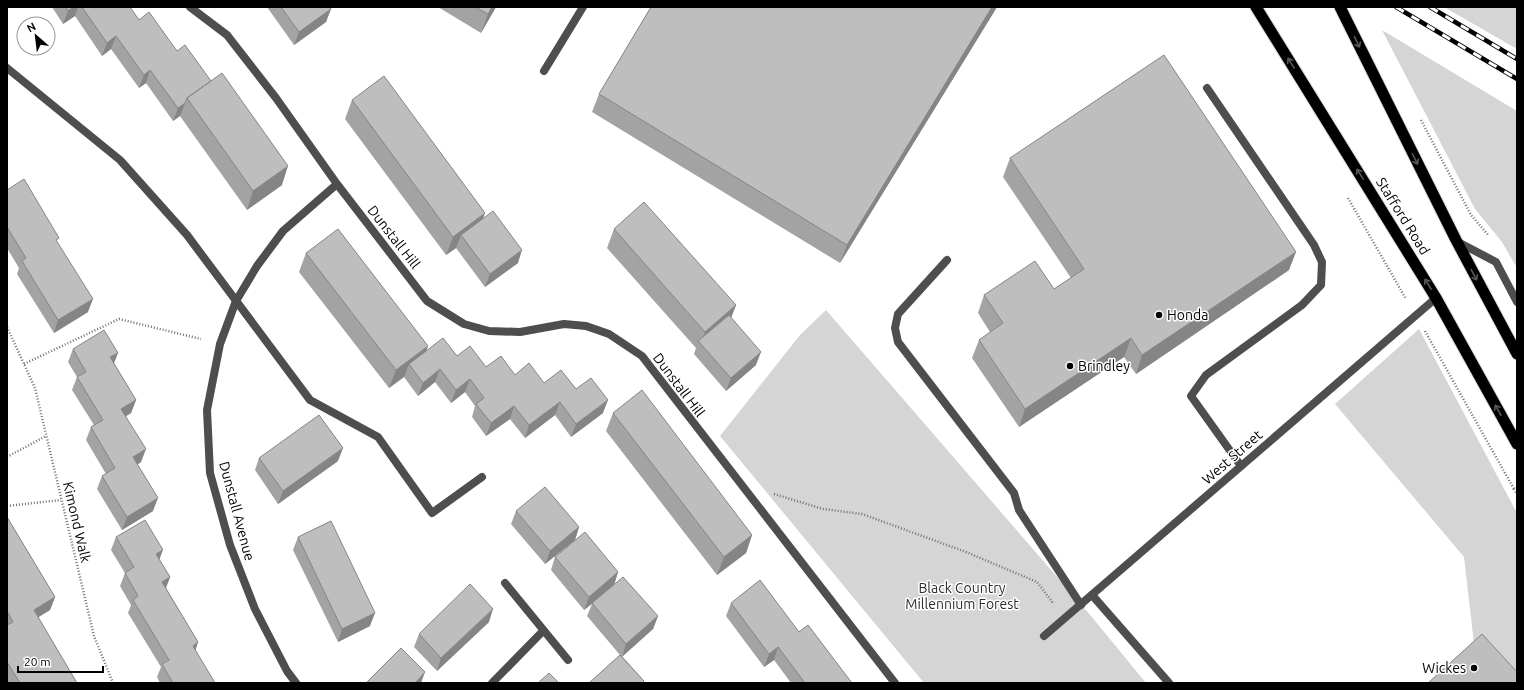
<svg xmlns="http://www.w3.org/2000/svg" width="1524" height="690" viewBox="0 0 1524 690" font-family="Ubuntu,sans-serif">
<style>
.green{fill:#d5d5d5}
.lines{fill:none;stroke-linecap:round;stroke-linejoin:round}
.trunk-casing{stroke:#dbdbdb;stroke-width:13}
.path{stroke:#707070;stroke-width:2.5;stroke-dasharray:1 2;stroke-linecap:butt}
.service{stroke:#4e4e4e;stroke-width:8}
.minor{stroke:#4e4e4e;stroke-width:8}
.trunk{stroke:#000;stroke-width:11}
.rail-casing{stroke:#000;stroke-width:4.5}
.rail{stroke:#fff;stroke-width:3;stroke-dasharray:9;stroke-linecap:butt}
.wall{fill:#a3a3a3}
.shaded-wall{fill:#858585}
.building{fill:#bebebe;stroke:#858585}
.oneway{stroke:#595959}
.poi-dot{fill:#000;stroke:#fff;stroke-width:1.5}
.labels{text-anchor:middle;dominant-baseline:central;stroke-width:3;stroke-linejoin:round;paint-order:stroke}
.street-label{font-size:14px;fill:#000;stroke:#fff}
.poi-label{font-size:14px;fill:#000;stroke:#fff;text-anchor:start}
.park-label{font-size:14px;fill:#2c2c2c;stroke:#fff}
</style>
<rect width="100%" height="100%" fill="#fff"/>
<path class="green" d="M 1444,7 L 1517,7 L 1517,49 Z
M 1382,30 L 1517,111 L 1517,268 L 1502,242 L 1475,209 Z
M 826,310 L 1091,616 L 1146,683 L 924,683 L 720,436 L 800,335 Z
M 1419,329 L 1517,513 L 1517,683 L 1475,652 L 1464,557 L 1335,404 Z"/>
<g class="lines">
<defs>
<path id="trunk" d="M 1256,7 L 1436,298 L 1517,444
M 1340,7 L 1456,240 L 1517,354"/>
</defs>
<use href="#trunk" class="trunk-casing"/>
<path class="path" d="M 1421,120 L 1471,215 L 1489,236
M 1348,198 L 1406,299
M 7,327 L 35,388 L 94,636 L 113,683
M 1425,331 L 1514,489
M 24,364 L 119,319 L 201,339
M 7,457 L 46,436
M 1517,488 L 1514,489 L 1517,494
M 774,494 L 823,509 L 862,514 L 966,552 L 1037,582 L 1053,603
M 7,506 L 61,500"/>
<path class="service" d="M 7,68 L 120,160 L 187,235 L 310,400 L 378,437 L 432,513 L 482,477
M 544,71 L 583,7
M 1207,88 L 1314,245 L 1322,262 L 1321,285 L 1302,305 L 1206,375 L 1191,396 L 1241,466
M 1456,241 L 1496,262 L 1517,302
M 947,260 L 898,314 L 895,328 L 898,342 L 1014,493 L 1019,510 L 1081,605
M 1092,595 L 1169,683"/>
<path class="minor" d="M 190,7 L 227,35 L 276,98 L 337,184 L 427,301 L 464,324 L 489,331 L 520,332 L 564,324 L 586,326 L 609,334 L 642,356 L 895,683
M 505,583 L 568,660
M 1044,636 L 1436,298
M 296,683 L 287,671 L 255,609 L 230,545 L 210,473 L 207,410 L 220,344 L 236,301 L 257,266 L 283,231 L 337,184
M 492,683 L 543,631"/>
<use href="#trunk" class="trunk"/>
<defs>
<path id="rail" d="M 1396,7 L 1517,79
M 1430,7 L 1517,59"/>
</defs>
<use href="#rail" class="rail-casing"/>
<use href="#rail" class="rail"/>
</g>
<path class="wall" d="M 52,7 L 130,7 L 139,20 L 177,51 L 282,185 L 247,210 L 180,116 L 173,121 L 146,83 L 139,88 L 111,49 L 102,56 L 75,16 L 63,24 Z
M 267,7 L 330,7 L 326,22 L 294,45 Z
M 438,7 L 496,7 L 481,33 Z
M 651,7 L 997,7 L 840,263 L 592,112 L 599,94 Z
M 352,100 L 483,218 L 518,263 L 485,287 L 456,248 L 446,255 L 345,119 Z
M 1010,158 L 1289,270 L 1136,374 L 1124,357 L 1019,427 L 972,358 L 979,340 L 990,332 L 978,313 L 984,295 L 1054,289 L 1071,278 L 1003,177 Z
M 7,190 L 58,243 L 88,312 L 54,333 L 17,274 L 19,268 L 7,248 Z
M 614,229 L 736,305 L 731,318 L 756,365 L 726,391 L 694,354 L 696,348 L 607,248 Z
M 306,253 L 428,346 L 426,351 L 457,356 L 486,367 L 544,383 L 576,389 L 603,413 L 571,437 L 555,415 L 525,438 L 510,419 L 486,436 L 472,417 L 475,406 L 465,392 L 451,403 L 435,382 L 418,396 L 404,377 L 389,388 L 299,272 Z
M 73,349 L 114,363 L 136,400 L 131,413 L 126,416 L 141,462 L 137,465 L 153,511 L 122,530 L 97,489 L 102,476 L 106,474 L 86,440 L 91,427 L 94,425 L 72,390 L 77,377 L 68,362 Z
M 613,413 L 752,535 L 746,553 L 717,575 L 606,431 Z
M 259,458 L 338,461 L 278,504 L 255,470 Z
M 516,511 L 579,527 L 575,540 L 545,564 L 511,524 Z
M 7,517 L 55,597 L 50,610 L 38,617 L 77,683 L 7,683 Z
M 116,537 L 159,559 L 170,577 L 166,588 L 198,642 L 195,651 L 215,683 L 160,683 L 157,677 L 161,667 L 128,613 L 131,605 L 120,586 L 125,573 L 111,550 Z
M 298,537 L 370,626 L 338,642 L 293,550 Z
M 555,557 L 618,572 L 614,585 L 658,616 L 653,629 L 622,656 L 644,681 L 644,683 L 589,683 L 620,655 L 587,616 L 592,604 L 584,610 L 551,570 Z
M 731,603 L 799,632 L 852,683 L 791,683 L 774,660 L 764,667 L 726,616 Z
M 489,622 L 437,671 L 414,647 L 419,634 Z"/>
<path class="shaded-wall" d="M 73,7 L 78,7 L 75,16 L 63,24 L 68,11 Z
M 492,7 L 496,7 L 481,33 L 488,14 Z
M 992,7 L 997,7 L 840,263 L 847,245 Z
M 331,9 L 326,22 L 294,45 L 299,32 Z
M 116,36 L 111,49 L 102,56 L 107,43 Z
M 150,70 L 146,83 L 139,88 L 144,75 Z
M 185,103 L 180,116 L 173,121 L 178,108 Z
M 288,166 L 282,185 L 247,210 L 253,191 Z
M 485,213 L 479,231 L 461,235 L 456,248 L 446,255 L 453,237 Z
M 522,250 L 518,263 L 485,287 L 490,274 Z
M 1296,252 L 1289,270 L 1136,374 L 1142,355 Z
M 93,299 L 88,312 L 54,333 L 58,320 Z
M 736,305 L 729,323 L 701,344 L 705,332 Z
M 1131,338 L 1124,357 L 1019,427 L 1025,409 Z
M 428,346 L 421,364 L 409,364 L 404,377 L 389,388 L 396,370 Z
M 761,352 L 756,365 L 726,391 L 731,378 Z
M 118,353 L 113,366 L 110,357 Z
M 440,369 L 435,382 L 418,396 L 423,383 Z
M 470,379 L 465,392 L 451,403 L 456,390 Z
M 136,400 L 131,413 L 117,422 L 121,409 Z
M 608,400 L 603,413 L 571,437 L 576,424 Z
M 560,402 L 555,415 L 525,438 L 529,425 Z
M 514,406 L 510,419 L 486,436 L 491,423 Z
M 343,448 L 338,461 L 278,504 L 283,491 Z
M 146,449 L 141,462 L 128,470 L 133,457 Z
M 158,498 L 153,511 L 122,530 L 127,517 Z
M 579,527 L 575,540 L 545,564 L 550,551 Z
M 752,535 L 746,553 L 717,575 L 724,557 Z
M 163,550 L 158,563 L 156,554 Z
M 618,572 L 614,585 L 584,610 L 589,597 Z
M 170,577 L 165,590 L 162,582 Z
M 55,597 L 50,610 L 29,623 L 34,610 Z
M 493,609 L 489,622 L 437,671 L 441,658 Z
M 375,613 L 370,626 L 338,642 L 342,629 Z
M 658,616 L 653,629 L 622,657 L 626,644 Z
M 198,642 L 194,655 L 193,646 Z
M 778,647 L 774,660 L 764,667 L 769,654 Z
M 425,672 L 421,683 L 415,683 Z"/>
<path class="building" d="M 66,7 L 73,7 L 68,11 Z
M 82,7 L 130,7 L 139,20 L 149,12 L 177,51 L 185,45 L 211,81 L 187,98 L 185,103 L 178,108 L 150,70 L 144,75 L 116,36 L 107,43 Z
M 281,7 L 330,7 L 331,9 L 299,32 Z
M 475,7 L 492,7 L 488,14 Z
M 651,7 L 992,7 L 847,245 L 599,94 Z
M 1164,55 L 1296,252 L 1142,355 L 1131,338 L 1025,409 L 979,340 L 1003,323 L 984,295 L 1035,261 L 1054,289 L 1084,269 L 1010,158 Z
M 222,73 L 288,166 L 253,191 L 187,98 Z
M 384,76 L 485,213 L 453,237 L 352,100 Z
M 24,179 L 59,238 L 56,240 L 93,299 L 58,320 L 22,261 L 26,258 L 7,227 L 7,190 Z
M 644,202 L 736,305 L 705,332 L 614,229 Z
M 493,211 L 522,250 L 490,274 L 461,235 Z
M 338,229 L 428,346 L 396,370 L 306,253 Z
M 729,315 L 761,352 L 731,378 L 698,341 Z
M 104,330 L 118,353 L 110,357 L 136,400 L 121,409 L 146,449 L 133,457 L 158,498 L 127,517 L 102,476 L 115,468 L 91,427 L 103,420 L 77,377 L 86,372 L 73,349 Z
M 443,338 L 457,356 L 470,346 L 486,367 L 501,356 L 515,375 L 529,363 L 544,383 L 561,370 L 576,389 L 591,378 L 608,400 L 576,424 L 560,402 L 529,425 L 514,406 L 491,423 L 476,404 L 484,398 L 470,379 L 456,390 L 440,369 L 423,383 L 409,364 Z
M 642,390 L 752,535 L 724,557 L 613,413 Z
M 319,415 L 343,448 L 283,491 L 259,458 Z
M 545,487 L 579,527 L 550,551 L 516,511 Z
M 7,517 L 55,597 L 34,610 L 77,683 L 20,683 L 7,662 L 7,625 L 13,622 L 7,611 Z
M 145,520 L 163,550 L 156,554 L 170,577 L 162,582 L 198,642 L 193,646 L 215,683 L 173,683 L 162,664 L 169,660 L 133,600 L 138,596 L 125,573 L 134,567 L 116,537 Z
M 331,521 L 375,613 L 342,629 L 298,537 Z
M 585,532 L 618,572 L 589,597 L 555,557 Z
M 623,577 L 658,616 L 626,644 L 592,603 Z
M 760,580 L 799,632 L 808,625 L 852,683 L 805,683 L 778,647 L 769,654 L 731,603 Z
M 470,584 L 493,609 L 441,658 L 419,634 Z
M 1482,634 L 1517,672 L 1517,683 L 1428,683 Z
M 401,648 L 425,672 L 415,683 L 366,683 Z
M 620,655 L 644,681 L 642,683 L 589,683 Z
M 549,673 L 559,683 L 538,683 Z"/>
<defs><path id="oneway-shaft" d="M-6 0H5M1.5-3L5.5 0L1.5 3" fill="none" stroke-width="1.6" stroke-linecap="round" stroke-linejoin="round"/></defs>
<g class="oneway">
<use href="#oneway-shaft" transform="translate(1357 42) rotate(64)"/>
<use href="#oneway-shaft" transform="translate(1291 63) rotate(-122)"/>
<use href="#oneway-shaft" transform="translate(1415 159) rotate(64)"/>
<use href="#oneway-shaft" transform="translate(1360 174) rotate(-122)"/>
<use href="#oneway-shaft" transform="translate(1474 275) rotate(62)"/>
<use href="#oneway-shaft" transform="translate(1428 284) rotate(-122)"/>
<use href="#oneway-shaft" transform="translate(1498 410) rotate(-119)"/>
</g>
<g class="poi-dot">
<circle cx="1159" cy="315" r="4"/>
<circle cx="1070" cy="366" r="4"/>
<circle cx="1474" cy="668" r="4"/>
</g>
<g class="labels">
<g class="street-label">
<text transform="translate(1403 216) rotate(58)">Stafford Road</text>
<text transform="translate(394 237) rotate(52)">Dunstall Hill</text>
<text transform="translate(679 385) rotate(53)">Dunstall Hill</text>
<text transform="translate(1232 457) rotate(-41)">West Street</text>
<text transform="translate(237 511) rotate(75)">Dunstall Avenue</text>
<text transform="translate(77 522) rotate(77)">Kimond Walk</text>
</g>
<g class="poi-label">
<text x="1167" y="315">Honda</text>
<text x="1078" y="366">Brindley</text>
<text x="1466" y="668" text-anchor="end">Wickes</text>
</g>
<g class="park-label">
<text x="962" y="588">Black Country<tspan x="962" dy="16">Millennium Forest</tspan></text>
</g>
</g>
<rect width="1524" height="690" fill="none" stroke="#000000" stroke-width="16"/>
<g transform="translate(36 36) rotate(332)"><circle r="19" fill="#ffffff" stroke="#999999"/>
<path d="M0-3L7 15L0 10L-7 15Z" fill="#000000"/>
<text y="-6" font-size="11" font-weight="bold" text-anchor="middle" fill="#000000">N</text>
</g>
<path d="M18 666v6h85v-6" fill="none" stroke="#000000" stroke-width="2"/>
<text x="24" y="666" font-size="12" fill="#000000" stroke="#ffffff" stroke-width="3" paint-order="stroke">20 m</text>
</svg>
